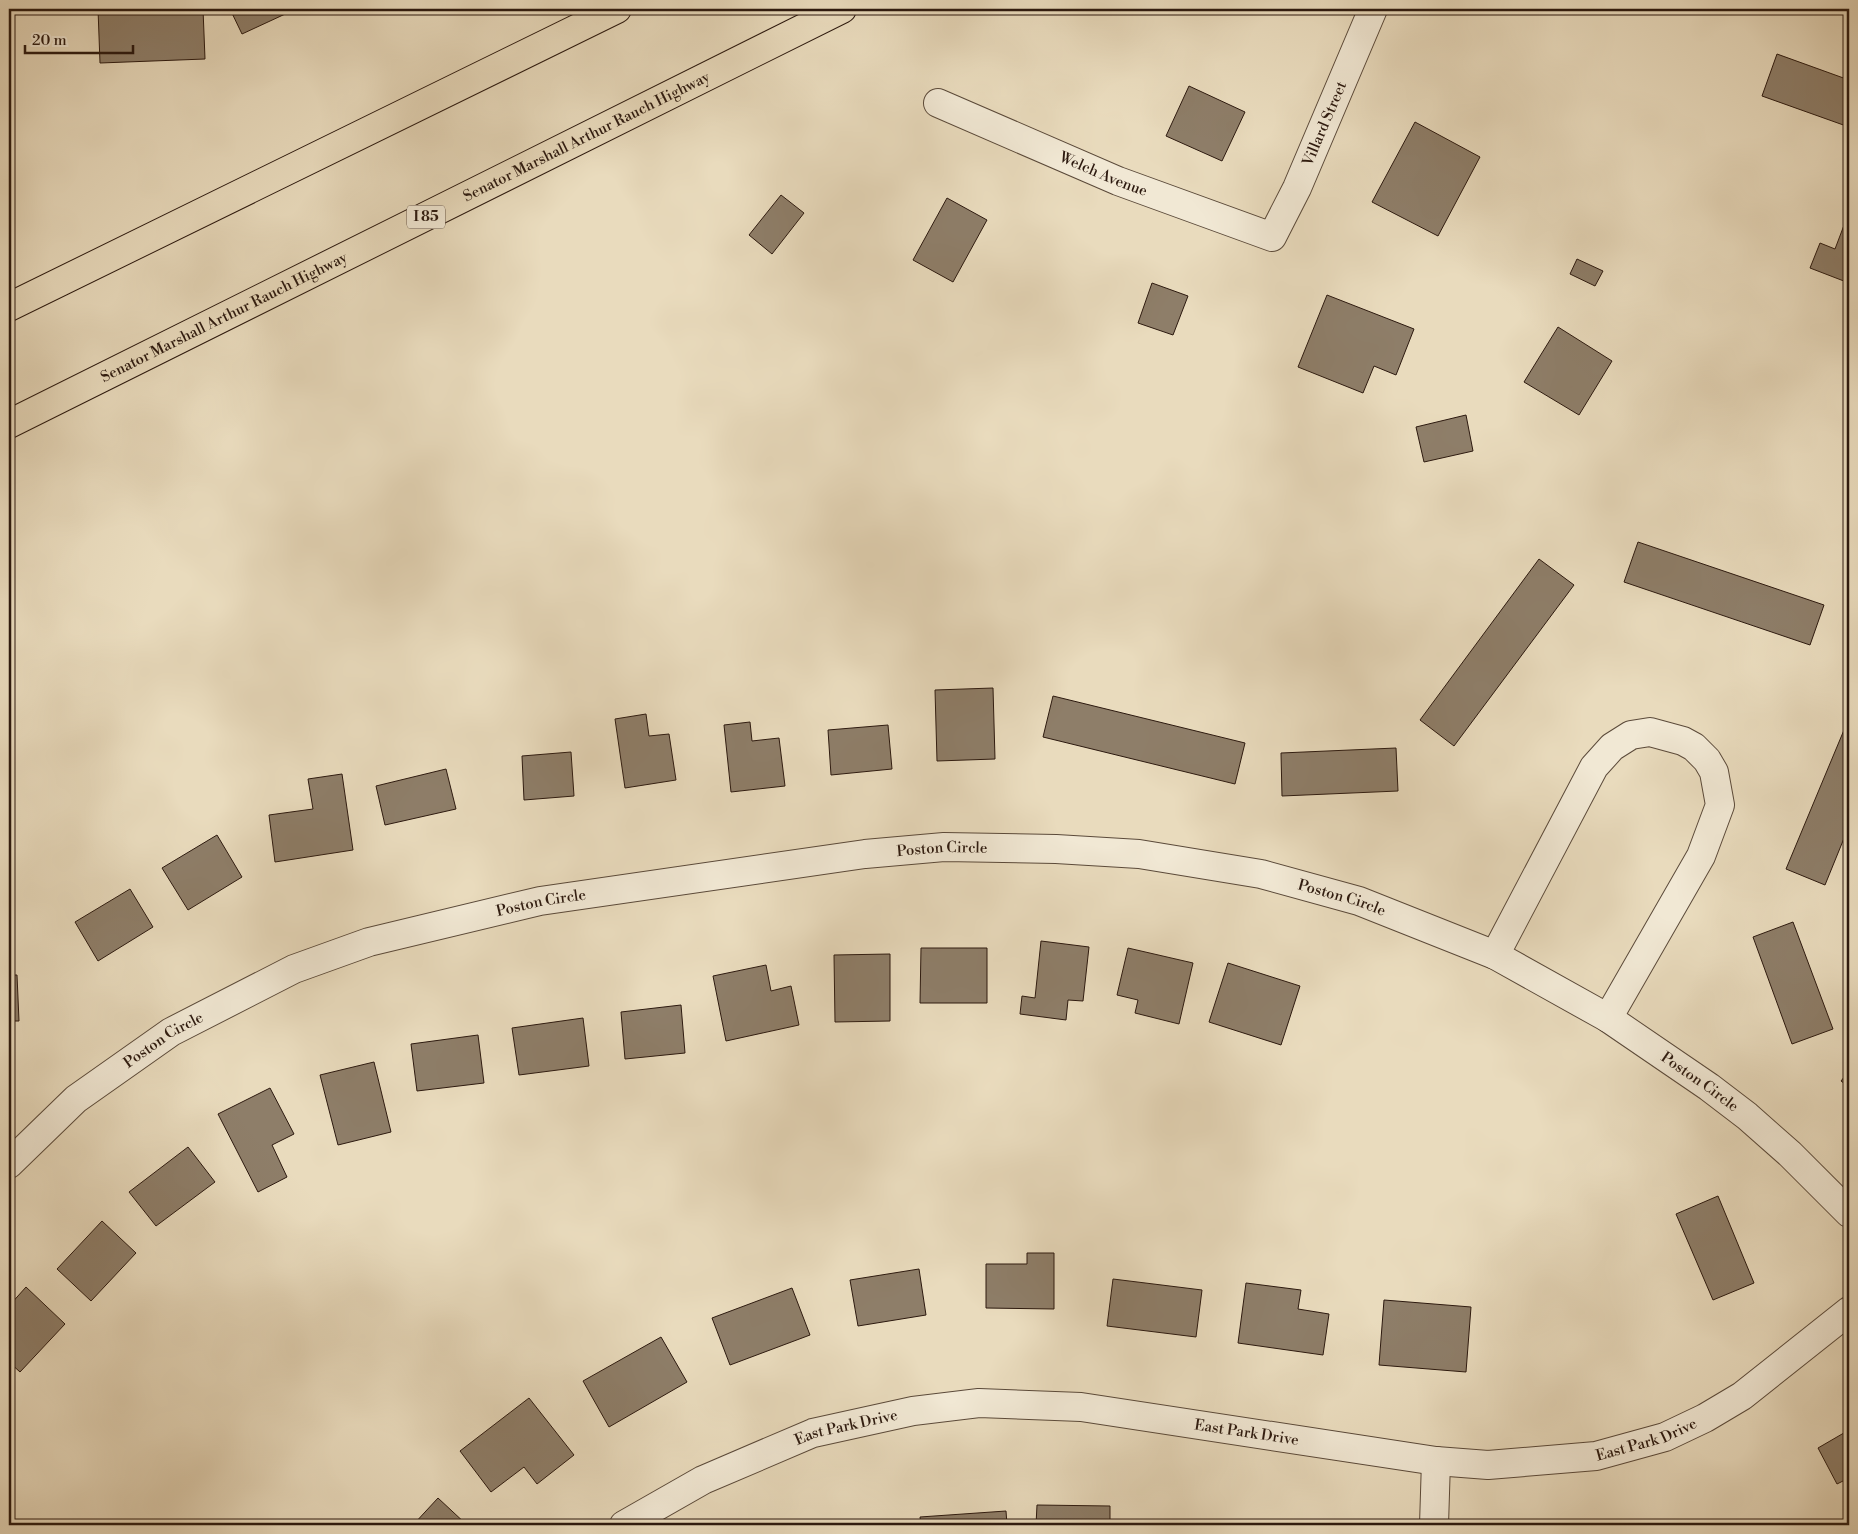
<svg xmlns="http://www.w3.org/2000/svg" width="1858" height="1534" viewBox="0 0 1858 1534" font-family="'Libre Bodoni',serif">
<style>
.building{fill:#8e7e69;stroke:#2c190f}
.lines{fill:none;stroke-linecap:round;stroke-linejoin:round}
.minor-casing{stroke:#5b4a3a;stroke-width:30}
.highway-casing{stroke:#2c190f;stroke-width:30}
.minor{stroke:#f1e8d4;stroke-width:28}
.highway{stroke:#e9dbbd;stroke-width:28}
.labels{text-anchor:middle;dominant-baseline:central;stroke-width:4;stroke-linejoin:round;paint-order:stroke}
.shield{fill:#f1e8d4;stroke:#67574a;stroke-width:1}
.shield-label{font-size:14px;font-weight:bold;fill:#2c190f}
.street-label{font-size:15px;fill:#2c190f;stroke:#f1e8d4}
</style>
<rect width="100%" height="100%" fill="#e9dbbd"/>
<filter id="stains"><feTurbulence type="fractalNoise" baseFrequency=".004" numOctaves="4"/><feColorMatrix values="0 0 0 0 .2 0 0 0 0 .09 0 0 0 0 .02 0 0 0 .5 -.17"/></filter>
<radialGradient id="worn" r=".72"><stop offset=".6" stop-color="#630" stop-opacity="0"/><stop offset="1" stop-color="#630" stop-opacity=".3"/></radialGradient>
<path class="building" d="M 98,9 L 203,9 L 205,59 L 100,63 Z
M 230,9 L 296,9 L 242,34 Z
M 1777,54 L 1849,80 L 1849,127 L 1762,96 Z
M 1189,86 L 1245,112 L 1222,161 L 1166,136 Z
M 1415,122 L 1480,157 L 1438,236 L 1372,202 Z
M 781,195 L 804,213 L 772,254 L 749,235 Z
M 947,198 L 987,220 L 953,282 L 913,260 Z
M 1849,212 L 1849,283 L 1810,268 L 1820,243 L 1835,249 Z
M 1577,259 L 1603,271 L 1595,286 L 1570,274 Z
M 1152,283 L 1188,296 L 1173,335 L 1138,323 Z
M 1327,295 L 1414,329 L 1396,375 L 1374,366 L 1363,393 L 1298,367 Z
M 1558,327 L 1612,361 L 1579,415 L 1524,382 Z
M 1466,415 L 1473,451 L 1424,462 L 1416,427 Z
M 1638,542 L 1824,605 L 1810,645 L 1624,582 Z
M 1539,559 L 1574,585 L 1454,746 L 1420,720 Z
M 993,688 L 995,759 L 937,761 L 935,690 Z
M 1053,696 L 1245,743 L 1235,784 L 1043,737 Z
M 646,714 L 649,736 L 669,734 L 676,780 L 625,788 L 615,719 Z
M 1849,718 L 1849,826 L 1825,885 L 1786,869 Z
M 750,722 L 752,741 L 779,738 L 785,786 L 731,792 L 724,725 Z
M 888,725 L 892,769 L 831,775 L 828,730 Z
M 1396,748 L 1398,791 L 1282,796 L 1281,753 Z
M 571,752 L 574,796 L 524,800 L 522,756 Z
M 446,769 L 456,809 L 385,825 L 376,786 Z
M 342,774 L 353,850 L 275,862 L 269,815 L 313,809 L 308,779 Z
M 217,835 L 242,877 L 188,910 L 162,868 Z
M 130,889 L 153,927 L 98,961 L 75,922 Z
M 1793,922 L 1833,1029 L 1792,1044 L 1753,937 Z
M 1041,941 L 1089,947 L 1083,1001 L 1068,1000 L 1066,1020 L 1020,1014 L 1022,996 L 1035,998 Z
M 921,948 L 987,948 L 987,1003 L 920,1003 Z
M 1128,948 L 1193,963 L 1179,1024 L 1135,1013 L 1138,1000 L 1117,995 Z
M 890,954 L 890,1021 L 835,1022 L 834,955 Z
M 1228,963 L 1300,986 L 1281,1045 L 1209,1022 Z
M 766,965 L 771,991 L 791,986 L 799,1025 L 726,1041 L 713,976 Z
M 9,975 L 17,975 L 19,1021 L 9,1021 Z
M 681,1005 L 685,1053 L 625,1059 L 621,1012 Z
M 583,1018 L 589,1066 L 519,1075 L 512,1028 Z
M 478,1035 L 484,1083 L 417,1091 L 411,1044 Z
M 374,1062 L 391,1132 L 338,1145 L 320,1075 Z
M 1849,1071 L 1849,1087 L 1841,1081 Z
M 270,1088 L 294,1134 L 272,1145 L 287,1177 L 258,1192 L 218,1114 Z
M 188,1147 L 215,1182 L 156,1226 L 129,1192 Z
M 1718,1196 L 1754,1283 L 1713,1300 L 1676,1214 Z
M 102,1221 L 136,1253 L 91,1301 L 57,1269 Z
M 1027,1253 L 1054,1253 L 1054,1309 L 986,1308 L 986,1264 L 1027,1264 Z
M 919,1269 L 926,1315 L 858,1326 L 850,1280 Z
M 1113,1279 L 1202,1290 L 1196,1337 L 1107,1326 Z
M 1246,1283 L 1301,1290 L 1298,1309 L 1329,1314 L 1323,1355 L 1238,1343 Z
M 26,1287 L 65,1324 L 20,1372 L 9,1362 L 9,1306 Z
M 792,1288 L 810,1335 L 730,1365 L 712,1318 Z
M 1384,1300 L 1471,1307 L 1466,1372 L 1379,1365 Z
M 661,1337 L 687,1382 L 609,1427 L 583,1381 Z
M 529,1398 L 574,1455 L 537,1484 L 524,1467 L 491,1492 L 460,1451 Z
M 1849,1430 L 1849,1478 L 1837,1484 L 1818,1448 Z
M 438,1498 L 467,1525 L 413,1525 Z
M 1037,1505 L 1110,1506 L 1110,1525 L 1036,1525 Z
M 1006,1511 L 1007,1525 L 921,1525 L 920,1517 Z"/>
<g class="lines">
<defs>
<g id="minor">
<path id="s1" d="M 938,103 L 1118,181 L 1272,237 L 1297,188 L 1373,9"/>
<path d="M 1495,955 L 1594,767 L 1612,747 L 1631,735 L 1650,732 L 1683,741 L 1694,747 L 1707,760 L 1714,772 L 1720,805 L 1701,856 L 1608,1018"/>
<path id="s2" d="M 9,1164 L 76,1099 L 171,1032 L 294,969 L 369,942 L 540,901 L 865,854 L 944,847 L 1056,849 L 1139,854 L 1261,874 L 1359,901 L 1495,955 L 1608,1018 L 1709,1087 L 1747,1116 L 1790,1154 L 1849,1213"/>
<path id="s3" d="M 624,1525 L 703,1480 L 813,1433 L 913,1411 L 979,1403 L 1081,1407 L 1436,1461 L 1488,1465 L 1596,1456 L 1665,1437 L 1705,1418 L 1742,1396 L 1849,1311"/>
<path d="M 1434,1525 L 1436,1461"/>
</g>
<g id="highway">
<path d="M 9,307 L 617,9"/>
<path id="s4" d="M 9,424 L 842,9"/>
</g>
</defs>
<use href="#minor" class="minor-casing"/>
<use href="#highway" class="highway-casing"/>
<use href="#minor" class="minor"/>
<use href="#highway" class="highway"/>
</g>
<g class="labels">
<rect class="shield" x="407" y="205.5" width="38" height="23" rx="4"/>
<g class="shield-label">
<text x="426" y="217">I 85</text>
</g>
<g class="street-label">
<text stroke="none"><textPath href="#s1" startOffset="485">Villard Street</textPath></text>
<text stroke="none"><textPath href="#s4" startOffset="645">Senator Marshall Arthur Rauch Highway</textPath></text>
<text stroke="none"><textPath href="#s1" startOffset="180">Welch Avenue</textPath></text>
<text stroke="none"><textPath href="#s4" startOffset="240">Senator Marshall Arthur Rauch Highway</textPath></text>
<text stroke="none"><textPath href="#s2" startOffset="1009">Poston Circle</textPath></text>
<text stroke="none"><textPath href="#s2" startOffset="1414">Poston Circle</textPath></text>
<text stroke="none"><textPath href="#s2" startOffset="604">Poston Circle</textPath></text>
<text stroke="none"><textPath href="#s2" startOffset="199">Poston Circle</textPath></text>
<text stroke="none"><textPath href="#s2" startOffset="1819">Poston Circle</textPath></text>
<text stroke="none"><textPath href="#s3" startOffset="244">East Park Drive</textPath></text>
<text stroke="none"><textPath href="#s3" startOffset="649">East Park Drive</textPath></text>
<text stroke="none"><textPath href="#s3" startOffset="1054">East Park Drive</textPath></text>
</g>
</g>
<rect width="1858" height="1534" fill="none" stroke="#e9dbbd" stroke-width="30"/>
<rect x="10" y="10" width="1838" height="1514" fill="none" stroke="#2c190f" stroke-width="2.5"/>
<rect x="15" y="15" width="1828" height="1504" fill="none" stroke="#2c190f"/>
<path d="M25 45v8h108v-8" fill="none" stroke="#2c190f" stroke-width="2.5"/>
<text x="32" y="45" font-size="15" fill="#2c190f" stroke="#f1e8d4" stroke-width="4" paint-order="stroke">20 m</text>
<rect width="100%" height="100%" filter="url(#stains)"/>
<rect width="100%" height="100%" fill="url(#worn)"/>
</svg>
